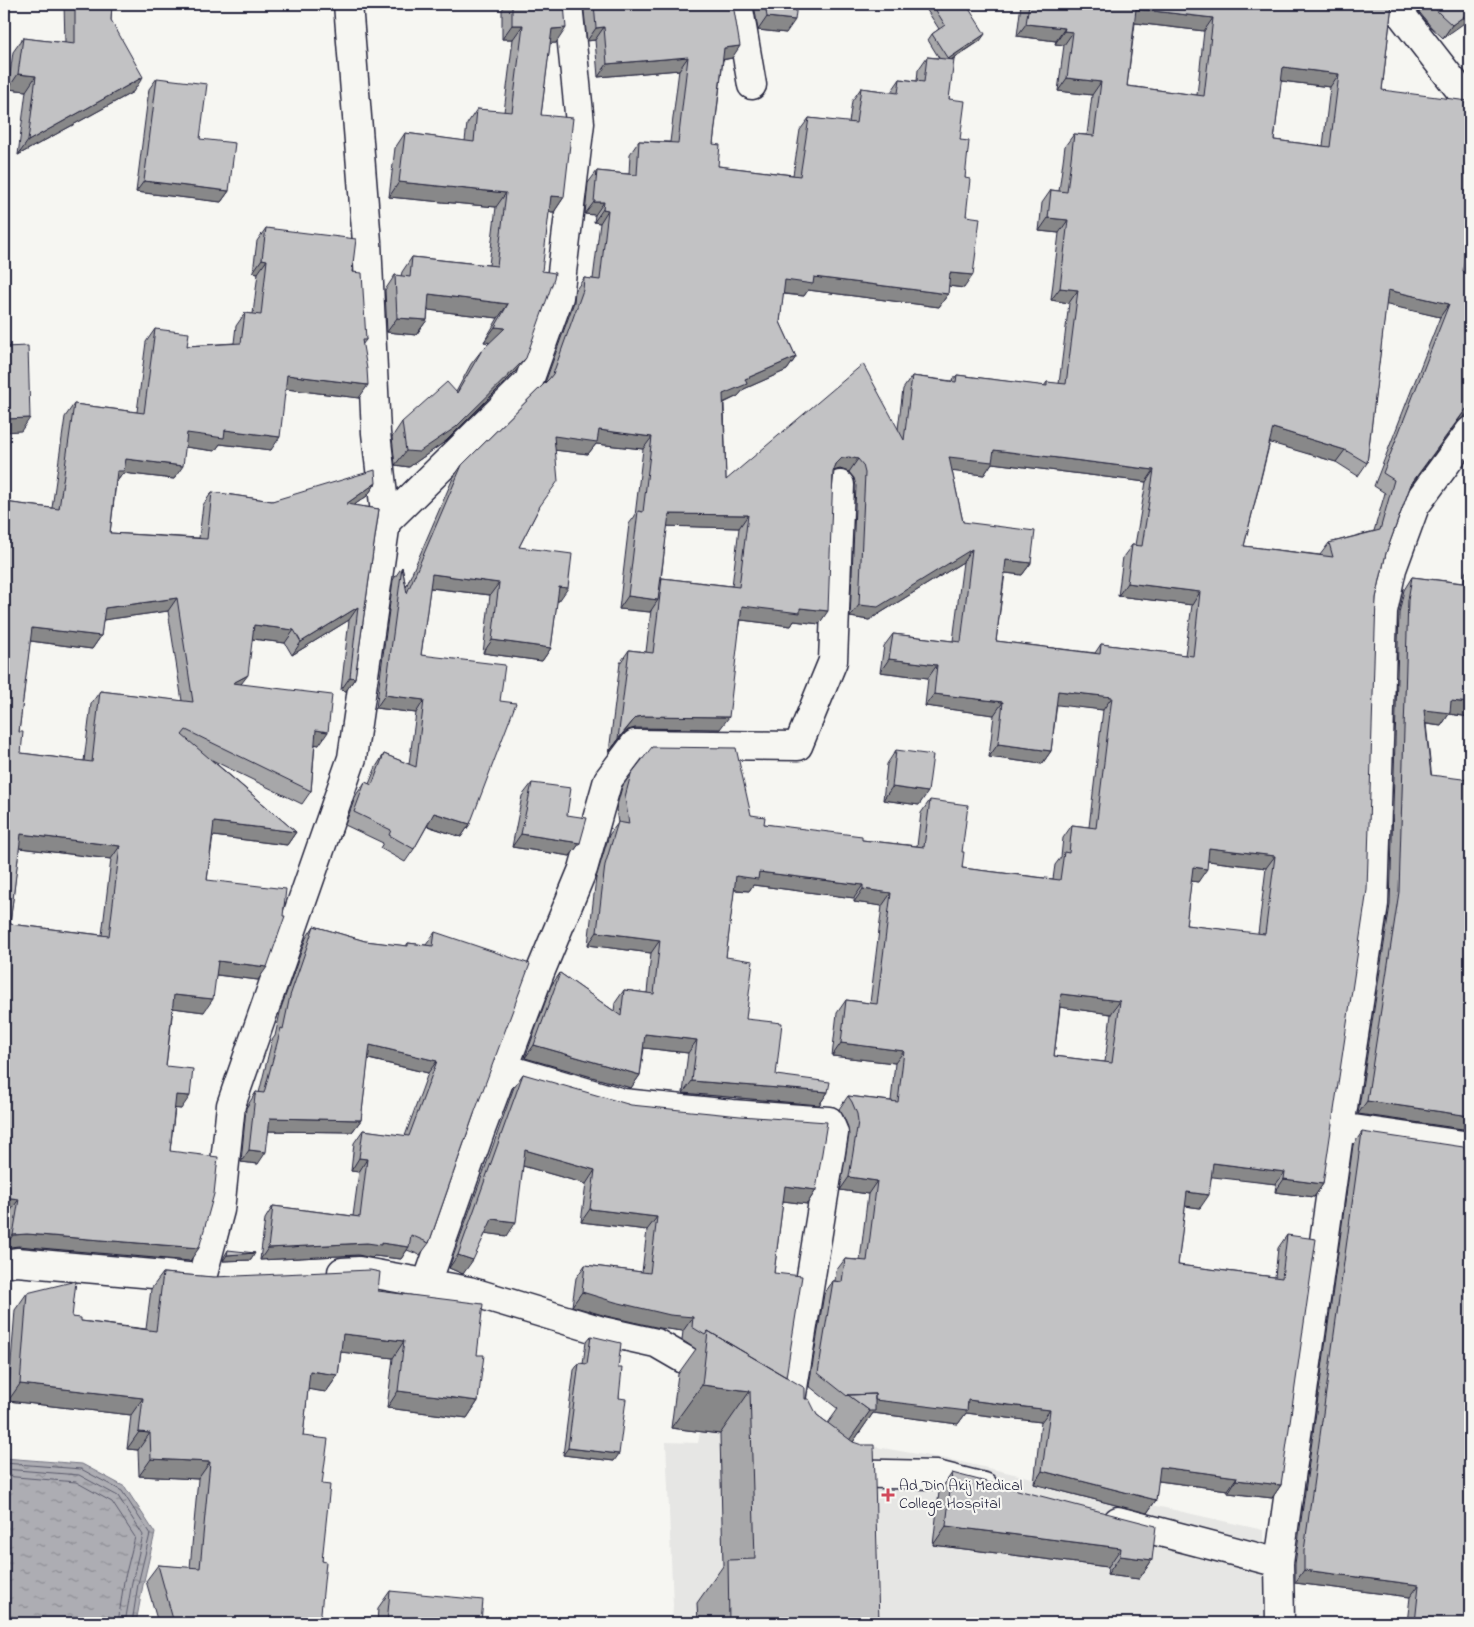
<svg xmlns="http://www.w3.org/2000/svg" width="1474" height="1627" viewBox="0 0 1474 1627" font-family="'Indie Flower',sans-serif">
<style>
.built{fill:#e6e6e4}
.water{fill:url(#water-ripples);stroke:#757583}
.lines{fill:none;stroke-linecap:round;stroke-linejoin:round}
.shore{stroke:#5a5a6b;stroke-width:1}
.street-casing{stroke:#22223b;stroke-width:31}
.street{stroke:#f6f6f2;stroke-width:28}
.wall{fill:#a7a7a9;stroke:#22223b;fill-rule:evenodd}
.shaded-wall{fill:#888889;stroke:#22223b}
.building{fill:#c2c2c4;stroke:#22223b;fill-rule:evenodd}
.poi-dot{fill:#d1495b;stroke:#f6f6f2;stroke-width:2}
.labels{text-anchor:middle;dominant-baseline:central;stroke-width:4.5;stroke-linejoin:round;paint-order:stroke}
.poi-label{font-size:16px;fill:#22223b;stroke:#f6f6f2;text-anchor:start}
</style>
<defs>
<pattern id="water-ripples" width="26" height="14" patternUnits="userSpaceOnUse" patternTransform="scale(1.25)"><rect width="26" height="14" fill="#adadb3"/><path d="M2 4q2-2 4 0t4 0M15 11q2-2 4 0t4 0" fill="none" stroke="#8c8c93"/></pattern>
</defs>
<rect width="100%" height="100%" fill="#f6f6f2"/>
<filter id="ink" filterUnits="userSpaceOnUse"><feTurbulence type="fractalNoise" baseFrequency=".02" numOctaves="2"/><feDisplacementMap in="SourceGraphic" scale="10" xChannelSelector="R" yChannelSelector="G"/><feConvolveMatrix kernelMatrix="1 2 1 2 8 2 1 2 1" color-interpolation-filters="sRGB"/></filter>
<g filter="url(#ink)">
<path class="built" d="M 713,1360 L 842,1441 L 952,1460 L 1263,1530 L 1265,1623 L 672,1623 L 673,1605 L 666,1442 L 698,1443 Z"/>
<path class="water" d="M 4,1458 L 82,1464 L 125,1487 L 155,1533 L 143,1585 L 136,1623 L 4,1623 Z"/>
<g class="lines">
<path class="shore" d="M 4,1463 L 81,1469 L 122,1491 L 150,1534 L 138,1584 L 132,1623
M 4,1469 L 79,1475 L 118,1496 L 143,1535 L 132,1582 L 125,1623
M 4,1476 L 76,1482 L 112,1502 L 135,1537 L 124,1581 L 118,1623"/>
<defs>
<path id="street" d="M 348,4 L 367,242 L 376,433 L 386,522
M 738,4 L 752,85
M 1393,4 L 1470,103
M 504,1068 L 623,1103 L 732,1114 L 829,1121 L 834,1133 L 788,1419
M 1340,1127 L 1470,1146
M 4,1264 L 17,1262 L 199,1278
M 342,1272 L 359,1271 L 469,1291 L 602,1331 L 656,1343 L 720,1380
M 202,1278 L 220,1210 L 231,1105 L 352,758 L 386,522 L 529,381 L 559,297 L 580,123 L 568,4
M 427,1283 L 480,1132 L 539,975 L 583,869 L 608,780 L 635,744 L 798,746 L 833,661 L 840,485
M 837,1473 L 937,1475 L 984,1487
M 1118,1521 L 1279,1563
M 1280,1623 L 1279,1563 L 1340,1127 L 1374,904 L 1383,611 L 1392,569 L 1415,506 L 1470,431"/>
</defs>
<use href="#street" class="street-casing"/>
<use href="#street" class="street"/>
</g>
<path class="wall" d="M 64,4 L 112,4 L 111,20 L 133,92 L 18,155 L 26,91 L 8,89 L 13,52 L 23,38 L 65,43 Z
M 506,4 L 564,4 L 556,43 L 550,43 L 541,115 L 564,197 L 554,212 L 549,212 L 515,372 L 446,441 L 409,467 L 395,465 L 392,437 L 402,422 L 456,392 L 471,364 L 482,350 L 490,342 L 484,342 L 498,318 L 428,310 L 427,320 L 416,335 L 387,332 L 385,290 L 395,275 L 401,276 L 402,272 L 412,257 L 489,265 L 496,207 L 389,197 L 395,148 L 405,133 L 465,141 L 467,124 L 477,109 L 504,112 L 513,39 L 502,39 L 502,10 Z
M 589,4 L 733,4 L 732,58 L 723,60 L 713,144 L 718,166 L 793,175 L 800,130 L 809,118 L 849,123 L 852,101 L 861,88 L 891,92 L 900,79 L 917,81 L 918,70 L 927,57 L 939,58 L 928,40 L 932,34 L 939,29 L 923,4 L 966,4 L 980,41 L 952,60 L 949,99 L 960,140 L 965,178 L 966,216 L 964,288 L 948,286 L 948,294 L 939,307 L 808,290 L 804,296 L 783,294 L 780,322 L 796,357 L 787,370 L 744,389 L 738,396 L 724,403 L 726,480 L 898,429 L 903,389 L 912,376 L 952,381 L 957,375 L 1044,386 L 1047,382 L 1059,384 L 1069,303 L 1051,300 L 1059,233 L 1039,231 L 1042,203 L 1051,190 L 1059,191 L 1065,146 L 1074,134 L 1087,135 L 1092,95 L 1058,91 L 1064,45 L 1055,44 L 1056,41 L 1017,36 L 1021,4 L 1392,4 L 1382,90 L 1463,271 L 1470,273 L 1470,409 L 1465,416 L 1457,422 L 1411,485 L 1386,553 L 1376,598 L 1323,1184 L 1314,1197 L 1275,1192 L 1276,1184 L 1212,1176 L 1200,1208 L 1185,1206 L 1178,1265 L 1275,1277 L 1278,1248 L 1287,1235 L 1281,1485 L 1272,1498 L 1228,1493 L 1228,1490 L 1158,1481 L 1156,1500 L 1147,1513 L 1034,1484 L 1041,1422 L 966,1413 L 958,1424 L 873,1413 L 853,1442 L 879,1623 L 698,1623 L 697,1603 L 723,1566 L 720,1434 L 671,1428 L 678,1374 L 696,1349 L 682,1340 L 683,1331 L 660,1328 L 606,1316 L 572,1306 L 576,1278 L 585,1265 L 642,1272 L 647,1230 L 581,1222 L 586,1184 L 523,1166 L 507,1236 L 486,1233 L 463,1274 L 449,1268 L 514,1087 L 523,1074 L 816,1190 L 807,1204 L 783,1201 L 774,1273 L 786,1377 L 805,1399 L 817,1415 L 828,1423 L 838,1409 L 809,1386 L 824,1294 L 833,1281 L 835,1281 L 836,1271 L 845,1259 L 860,1260 L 868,1194 L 840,1190 L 849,1135 L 848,1127 L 843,1115 L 839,1109 L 848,1096 L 891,1101 L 895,1063 L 832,1056 L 837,1013 L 846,1000 L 870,1003 L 882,906 L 854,902 L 854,898 L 753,885 L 749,891 L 734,890 L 726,957 L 746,1019 L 776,1075 L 828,1092 L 819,1105 L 683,1093 L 688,1053 L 644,1048 L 640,1075 L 631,1088 L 525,1058 L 551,986 L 560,973 L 614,1011 L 615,1003 L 624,990 L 647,993 L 651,953 L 588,945 L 596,878 L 609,835 L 618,823 L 616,809 L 622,787 L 631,774 L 751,815 L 764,824 L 862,840 L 917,846 L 921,813 L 930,800 L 962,852 L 962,868 L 1053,879 L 1055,865 L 1061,857 L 1063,838 L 1072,825 L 1089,827 L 1103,710 L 1057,704 L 1051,751 L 1042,764 L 989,757 L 994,715 L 925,706 L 928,678 L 880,672 L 884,646 L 893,634 L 953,641 L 963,562 L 869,620 L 850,617 L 856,486 L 854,478 L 849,472 L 840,469 L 834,471 L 819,624 L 794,621 L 791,626 L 741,620 L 720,729 L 635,728 L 628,730 L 623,734 L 609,752 L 620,663 L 629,650 L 646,652 L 651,610 L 650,612 L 619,609 L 629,524 L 635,516 L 643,449 L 596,444 L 588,454 L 555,450 L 539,508 L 519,547 L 559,601 L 557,601 L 551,648 L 542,661 L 483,653 L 490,595 L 430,588 L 421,655 L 470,824 L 461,837 L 427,826 L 414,849 L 405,862 L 380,848 L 383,843 L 345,825 L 356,795 L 365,782 L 369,784 L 376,767 L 384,754 L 409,764 L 416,713 L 376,708 L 393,580 L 402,567 L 406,587 L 453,478 L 462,465 L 545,383 L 574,302 L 575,291 L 584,278 L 593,279 L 600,223 L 594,222 L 595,215 L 585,214 L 588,183 L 597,171 L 629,174 L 630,154 L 639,141 L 670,142 L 679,70 L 598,77 L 595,40 L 587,41 L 584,11 ZM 1135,23 L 1204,31 L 1197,95 L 1127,86 ZM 1281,81 L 1330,87 L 1323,146 L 1274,140 ZM 1386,304 L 1440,317 L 1374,486 L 1385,493 L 1374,531 L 1329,543 L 1320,555 L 1244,546 L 1270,442 L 1336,462 L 1358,476 L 1367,463 ZM 992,463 L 1146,482 L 1135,545 L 1132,545 L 1123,557 L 1118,596 L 1192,605 L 1185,655 L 1101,644 L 1095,653 L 996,641 L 1005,573 L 1022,575 L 1031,563 L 963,522 L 952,471 L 984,475 ZM 667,526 L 739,528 L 732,586 L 662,578 L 661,580 ZM 1208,861 L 1266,868 L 1258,934 L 1186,925 L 1191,881 L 1198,882 ZM 1060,1007 L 1111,1014 L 1105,1062 L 1054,1056 Z
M 754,4 L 797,4 L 786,33 L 758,30 Z
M 1413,4 L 1470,4 L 1443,38 L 1431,27 Z
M 157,78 L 200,139 L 229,191 L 221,202 L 136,192 L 149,89 Z
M 266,228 L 352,272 L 366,340 L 362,345 L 359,398 L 286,389 L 271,450 L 220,444 L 215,451 L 185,447 L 174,479 L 123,473 L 116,483 L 110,533 L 199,538 L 203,505 L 212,492 L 272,501 L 376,483 L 367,496 L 354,505 L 379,509 L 355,678 L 346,691 L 341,690 L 349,620 L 292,655 L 285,643 L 252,639 L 241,684 L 319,745 L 315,744 L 311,791 L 302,804 L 212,760 L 296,832 L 287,845 L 213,836 L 207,880 L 258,980 L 216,975 L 204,1012 L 173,1008 L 166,1066 L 181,1109 L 175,1108 L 170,1151 L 190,1261 L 18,1246 L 4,1248 L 10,1212 L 4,1211 L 4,502 L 52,508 L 65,417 L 74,404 L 137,412 L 146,342 L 155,329 L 187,346 L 234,343 L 236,326 L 245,313 L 253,314 L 258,273 L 253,272 L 257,241 ZM 168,611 L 182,701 L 100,691 L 91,704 L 84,761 L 21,753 L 19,732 L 30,641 L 92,649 L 101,636 L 103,620 ZM 19,848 L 111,859 L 102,935 L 10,924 Z
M 1470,566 L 1470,717 L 1449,714 L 1441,726 L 1426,724 L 1470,1130 L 1358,1114 L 1390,905 L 1399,613 L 1404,590 L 1412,577 L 1464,583 L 1465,573 Z
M 896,750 L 919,805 L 883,800 L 887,764 Z
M 532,783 L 567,815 L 580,843 L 570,856 L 512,847 L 522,796 Z
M 314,926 L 365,941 L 406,946 L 408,943 L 426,945 L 435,932 L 474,1114 L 429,1243 L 420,1255 L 407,1250 L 401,1259 L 374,1256 L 372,1258 L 358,1255 L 260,1260 L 265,1219 L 273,1206 L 353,1216 L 359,1172 L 351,1171 L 354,1143 L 363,1130 L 405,1136 L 428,1073 L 368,1059 L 361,1120 L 352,1132 L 269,1131 L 258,1164 L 241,1162 L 246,1108 L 248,1105 L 256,1092 L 259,1093 L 272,1040 L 275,1036 L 281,1008 L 306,938 Z
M 1362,1132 L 1470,1623 L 1407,1623 L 1410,1597 L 1295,1583 L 1295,1564 L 1353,1145 Z
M 228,1250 L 251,1260 L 223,1261 L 224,1257 Z
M 163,1273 L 378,1291 L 477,1355 L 478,1401 L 467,1418 L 387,1408 L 393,1358 L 341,1352 L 338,1375 L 326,1392 L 308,1389 L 303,1436 L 322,1484 L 322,1561 L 320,1623 L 158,1623 L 146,1581 L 158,1565 L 190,1568 L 198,1479 L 139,1476 L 138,1450 L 127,1449 L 131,1415 L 8,1401 L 15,1310 L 27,1293 L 81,1321 L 146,1329 L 151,1289 Z
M 591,1336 L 618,1368 L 619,1398 L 614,1461 L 563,1455 L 574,1370 L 579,1363 L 583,1364 L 586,1342 Z
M 952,1473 L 1152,1560 L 1139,1579 L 1107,1575 L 1108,1567 L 933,1545 L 939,1492 Z
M 390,1591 L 481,1623 L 377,1623 L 378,1608 Z"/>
<path class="shaded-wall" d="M 1136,9 L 1213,18 L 1204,31 L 1127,22 Z
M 1470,12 L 1470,19 L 1443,38 L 1452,25 Z
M 767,17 L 795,20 L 786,33 L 758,30 Z
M 1026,24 L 1065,28 L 1056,41 L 1017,36 Z
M 512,25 L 523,25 L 513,39 L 502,39 Z
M 604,27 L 595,40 L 587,41 L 596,28 Z
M 566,28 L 556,43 L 541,44 L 552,29 Z
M 1064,31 L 1073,32 L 1064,45 L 1055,44 Z
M 985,34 L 980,41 L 943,65 L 948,59 Z
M 740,46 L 732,58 L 715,61 L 724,48 Z
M 688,57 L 679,70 L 598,77 L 607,64 Z
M 1283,67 L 1339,74 L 1330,87 L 1274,80 Z
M 18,74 L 36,76 L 26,91 L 8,89 Z
M 143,77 L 133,92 L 18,155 L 28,141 Z
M 1067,78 L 1101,82 L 1092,95 L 1058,91 Z
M 144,181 L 229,191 L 221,202 L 136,192 Z
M 399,182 L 506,193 L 496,207 L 389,197 Z
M 551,196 L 564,197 L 554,212 L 541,211 Z
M 594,202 L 604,202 L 595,215 L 585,214 Z
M 603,209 L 608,210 L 600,223 L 594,222 Z
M 1048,218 L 1068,220 L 1059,233 L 1039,231 Z
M 262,259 L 267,260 L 258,273 L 253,272 Z
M 950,273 L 973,275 L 964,288 L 941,285 Z
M 814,277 L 948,294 L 939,307 L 808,290 L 804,296 L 776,293 L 785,280 Z
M 1060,288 L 1078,290 L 1069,303 L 1051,300 Z
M 1388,290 L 1449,304 L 1440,317 L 1379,303 Z
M 429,294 L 508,304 L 498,318 L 419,309 Z
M 397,318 L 427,320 L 416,335 L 387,332 Z
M 495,327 L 505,328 L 495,343 L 484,342 Z
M 796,357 L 787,370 L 744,389 L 738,396 L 714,407 L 723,394 L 745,379 Z
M 526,358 L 515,372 L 446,441 L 409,467 L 395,465 L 406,451 Z
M 287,375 L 368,385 L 359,398 L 278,388 Z
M 1470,406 L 1470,409 L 1465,416 L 1457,422 L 1466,409 Z
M 30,418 L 21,431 L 4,432 L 4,419 Z
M 1273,428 L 1345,450 L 1336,462 L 1264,441 Z
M 225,430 L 280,437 L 271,450 L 220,444 L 215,451 L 178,446 L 187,433 Z
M 599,430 L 652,437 L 643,449 L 596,444 L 588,454 L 545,449 L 554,436 Z
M 994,450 L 1154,470 L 1146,482 L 992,463 L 984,475 L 940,470 L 949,457 Z
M 849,457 L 858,459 L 849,472 L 840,469 L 833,471 L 836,464 L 842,458 Z
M 126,459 L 183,466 L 174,479 L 123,473 L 115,484 L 108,483 Z
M 376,483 L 367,496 L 337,517 L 346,504 Z
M 669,514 L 748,515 L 739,528 L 660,526 Z
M 972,549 L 963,562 L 869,620 L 850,617 L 859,605 Z
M 1006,560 L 1031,563 L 1022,575 L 998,572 Z
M 432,574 L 499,583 L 490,595 L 423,587 Z
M 1127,583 L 1200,592 L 1192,605 L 1118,596 Z
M 559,587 L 568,588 L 559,601 L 550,600 Z
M 628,596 L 658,600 L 650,612 L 619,609 Z
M 177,598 L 168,611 L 96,621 L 105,608 Z
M 742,606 L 800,608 L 828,611 L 819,624 L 794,621 L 791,626 L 733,619 Z
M 358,607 L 349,620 L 292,655 L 301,642 Z
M 254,625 L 294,630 L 285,643 L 245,638 Z
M 32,628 L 101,636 L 92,649 L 23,640 Z
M 492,640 L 551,648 L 542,661 L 483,653 Z
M 889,659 L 937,665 L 928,678 L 880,672 Z
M 248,675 L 238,688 L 233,683 Z
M 350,677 L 355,678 L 346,691 L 341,690 Z
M 1058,691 L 1112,697 L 1103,710 L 1049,704 Z
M 934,694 L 1003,702 L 994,715 L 925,706 Z
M 385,695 L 424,700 L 416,713 L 376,708 Z
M 1451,701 L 1470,703 L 1470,717 L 1449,714 L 1441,726 L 1415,722 L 1424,710 Z
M 644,716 L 729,717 L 720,729 L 635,728 L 628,730 L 623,734 L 609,752 L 632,722 L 637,717 Z
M 316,730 L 328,732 L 319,745 L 307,743 Z
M 998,744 L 1051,751 L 1042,764 L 989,757 Z
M 892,787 L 928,792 L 919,805 L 883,800 Z
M 434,813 L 470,824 L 461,837 L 425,825 Z
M 214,822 L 296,832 L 287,845 L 205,835 Z
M 21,834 L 120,846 L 111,859 L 12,847 Z
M 521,834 L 580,843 L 570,856 L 512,847 Z
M 1209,848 L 1275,856 L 1266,868 L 1200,860 Z
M 1193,867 L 1207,869 L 1198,882 L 1184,880 Z
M 759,872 L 863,885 L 854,898 L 753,885 L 749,891 L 727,889 L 736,876 Z
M 863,889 L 891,893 L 882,906 L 854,902 Z
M 597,932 L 660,940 L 651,953 L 588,945 Z
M 218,961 L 267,967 L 258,980 L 209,974 Z
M 1061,994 L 1120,1001 L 1111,1014 L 1052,1006 Z
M 174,995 L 213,999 L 204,1012 L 165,1007 Z
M 645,1034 L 697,1040 L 688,1053 L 636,1047 Z
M 841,1043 L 904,1051 L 895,1063 L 832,1056 Z
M 370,1045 L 437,1061 L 428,1073 L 361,1057 Z
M 534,1045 L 640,1075 L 631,1088 L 525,1058 Z
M 692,1081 L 828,1092 L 819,1105 L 683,1093 Z
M 176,1095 L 190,1096 L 181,1109 L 167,1108 Z
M 1367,1101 L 1470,1116 L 1470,1130 L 1358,1114 Z
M 270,1118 L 361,1120 L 352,1132 L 262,1131 Z
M 249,1150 L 266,1152 L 258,1164 L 241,1162 Z
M 525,1150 L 595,1170 L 586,1184 L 516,1164 Z
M 359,1158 L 367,1159 L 359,1172 L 351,1171 Z
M 1213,1163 L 1285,1172 L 1276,1184 L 1204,1176 Z
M 849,1177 L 877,1181 L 868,1194 L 840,1190 Z
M 1284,1179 L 1323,1184 L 1314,1197 L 1275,1192 Z
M 785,1186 L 816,1190 L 807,1204 L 775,1200 Z
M 1187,1192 L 1209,1195 L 1200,1208 L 1178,1205 Z
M 4,1197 L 19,1199 L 10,1212 L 4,1211 Z
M 590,1209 L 657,1217 L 647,1230 L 581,1222 Z
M 492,1219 L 516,1222 L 507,1236 L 483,1233 Z
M 27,1234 L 199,1248 L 190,1261 L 18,1246 L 4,1248 L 13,1235 Z
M 367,1243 L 381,1243 L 409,1247 L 401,1259 L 374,1256 L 372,1258 L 358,1255 L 260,1260 L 268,1248 Z
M 255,1253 L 251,1260 L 223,1261 L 227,1255 Z
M 458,1255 L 473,1260 L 463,1274 L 449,1268 Z
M 582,1292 L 693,1317 L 683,1331 L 660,1328 L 606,1316 L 572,1306 Z
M 343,1334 L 404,1341 L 393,1358 L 331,1351 Z
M 310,1371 L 338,1375 L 326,1392 L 299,1388 Z
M 20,1384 L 143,1398 L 131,1415 L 8,1401 Z
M 702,1385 L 750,1391 L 720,1434 L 671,1428 Z
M 398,1391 L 478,1401 L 467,1418 L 387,1408 Z
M 851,1397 L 968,1400 L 1050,1410 L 1041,1422 L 966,1413 L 958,1424 L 873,1413 L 842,1458 L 837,1457 L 870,1411 Z
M 139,1432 L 150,1433 L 138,1450 L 127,1449 Z
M 568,1448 L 619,1454 L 614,1461 L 563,1455 Z
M 151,1459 L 210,1462 L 198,1479 L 139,1476 Z
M 1160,1467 L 1237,1477 L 1228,1490 L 1151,1480 Z
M 1042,1471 L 1156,1500 L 1147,1513 L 1034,1484 Z
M 1236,1480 L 1281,1485 L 1272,1498 L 1228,1493 Z
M 946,1526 L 1121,1548 L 1108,1567 L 933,1545 Z
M 1120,1556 L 1152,1560 L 1139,1579 L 1107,1575 Z
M 1304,1570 L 1419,1585 L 1410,1597 L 1295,1583 Z"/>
<path class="building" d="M 75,4 L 112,4 L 111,20 L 143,77 L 28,141 L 36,76 L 18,74 L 23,38 L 75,44 Z
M 512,4 L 564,4 L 566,28 L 552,29 L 541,115 L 573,118 L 564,197 L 551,196 L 542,271 L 555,273 L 554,279 L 526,358 L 456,427 L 419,452 L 406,451 L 402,422 L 447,382 L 457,393 L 482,350 L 505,328 L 495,327 L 508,304 L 429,294 L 427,320 L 397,318 L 395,275 L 410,277 L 412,257 L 497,266 L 506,193 L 399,182 L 405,133 L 474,142 L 477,109 L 512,112 L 523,25 L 512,25 Z
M 594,4 L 733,4 L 740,46 L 724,48 L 713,144 L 720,145 L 718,166 L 800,176 L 809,118 L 856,123 L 861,88 L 898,93 L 900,79 L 924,82 L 927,57 L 954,60 L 949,99 L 965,101 L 960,140 L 969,141 L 965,178 L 970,179 L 966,216 L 980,218 L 973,275 L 950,273 L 948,294 L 814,277 L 813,284 L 785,280 L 780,322 L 796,357 L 745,379 L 747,384 L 723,394 L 726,480 L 863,364 L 904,440 L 912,376 L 956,382 L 957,375 L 1047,386 L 1047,382 L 1066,384 L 1078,290 L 1060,288 L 1068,220 L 1048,218 L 1051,190 L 1067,192 L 1074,134 L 1094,136 L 1101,82 L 1067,78 L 1073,32 L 1064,31 L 1065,28 L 1026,24 L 1029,4 L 1392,4 L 1382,90 L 1468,101 L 1470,103 L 1470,209 L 1463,271 L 1470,273 L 1470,406 L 1466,409 L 1411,484 L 1386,553 L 1376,598 L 1367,890 L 1323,1184 L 1284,1179 L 1285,1172 L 1213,1163 L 1209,1195 L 1187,1192 L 1178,1265 L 1282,1278 L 1287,1235 L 1316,1239 L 1281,1485 L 1236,1480 L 1237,1477 L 1160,1467 L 1156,1500 L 1042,1471 L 1050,1410 L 968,1400 L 967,1411 L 875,1400 L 875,1394 L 848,1395 L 847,1396 L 818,1373 L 833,1281 L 842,1282 L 845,1259 L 867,1261 L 877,1181 L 849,1177 L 858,1122 L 857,1114 L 852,1102 L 848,1096 L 898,1102 L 904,1051 L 841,1043 L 846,1000 L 877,1004 L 891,893 L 863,889 L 863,885 L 759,872 L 758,879 L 736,876 L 726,957 L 753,961 L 746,1019 L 782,1023 L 776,1075 L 830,1082 L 828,1092 L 692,1081 L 697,1040 L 645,1034 L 640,1075 L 534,1045 L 560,973 L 621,1016 L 624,990 L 654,994 L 660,940 L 597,932 L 605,865 L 618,822 L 629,824 L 625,797 L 631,774 L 652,747 L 736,748 L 751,815 L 765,817 L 764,824 L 862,836 L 862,840 L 924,847 L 930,800 L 968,805 L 962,852 L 964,852 L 962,868 L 1060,880 L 1064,852 L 1069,853 L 1072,825 L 1096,828 L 1112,697 L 1058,691 L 1051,751 L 998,744 L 1003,702 L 934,694 L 937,665 L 889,659 L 893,634 L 961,642 L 972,549 L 878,607 L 859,605 L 865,473 L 863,465 L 858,459 L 849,457 L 842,458 L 836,464 L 833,472 L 828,611 L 800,608 L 800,613 L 742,606 L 729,717 L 644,716 L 637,717 L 632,722 L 618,739 L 629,650 L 653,653 L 662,578 L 739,587 L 748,515 L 669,514 L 658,600 L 628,596 L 638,511 L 643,512 L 652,437 L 599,430 L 597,442 L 554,436 L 558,481 L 540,506 L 519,547 L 572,554 L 568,588 L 559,587 L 551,648 L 492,640 L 499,583 L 432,574 L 421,655 L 505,665 L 500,701 L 516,703 L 470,824 L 434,813 L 414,849 L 389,835 L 391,830 L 354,812 L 365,782 L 372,785 L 384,754 L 416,767 L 424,700 L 385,695 L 402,567 L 407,593 L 462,465 L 549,379 L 553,374 L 583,290 L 584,278 L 600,280 L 608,210 L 603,209 L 604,202 L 594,202 L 597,171 L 637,175 L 639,141 L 678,143 L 688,57 L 607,64 L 604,27 L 596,28 ZM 1136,9 L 1213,18 L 1204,96 L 1127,86 ZM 1283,67 L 1339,74 L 1330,147 L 1274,140 ZM 1388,290 L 1449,304 L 1383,473 L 1394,480 L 1380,530 L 1329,543 L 1333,557 L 1244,546 L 1273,428 L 1345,450 L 1367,463 ZM 994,450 L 1154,470 L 1142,546 L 1132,545 L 1127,583 L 1200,592 L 1193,656 L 1101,644 L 1100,654 L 996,641 L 1006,560 L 1031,563 L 1035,531 L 963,522 L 949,457 L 992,462 ZM 1209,848 L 1275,856 L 1265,934 L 1186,925 L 1193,867 L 1207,869 ZM 1061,994 L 1120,1001 L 1112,1063 L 1054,1056 Z
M 765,4 L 797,4 L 795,20 L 767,17 Z
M 932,4 L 966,4 L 985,34 L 948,59 L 932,34 L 945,25 Z
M 1431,4 L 1470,4 L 1470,12 L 1452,25 L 1440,14 Z
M 157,78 L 207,84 L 200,139 L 235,143 L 229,191 L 144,181 Z
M 266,228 L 356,239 L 352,272 L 362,273 L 366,340 L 362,340 L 367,369 L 368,385 L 287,375 L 280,437 L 225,430 L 224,438 L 187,433 L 183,466 L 126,459 L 124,471 L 117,471 L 110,533 L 207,539 L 212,492 L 272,501 L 375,470 L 376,483 L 346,504 L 379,509 L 355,678 L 350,677 L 358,607 L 301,642 L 294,630 L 254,625 L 248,675 L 233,683 L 332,695 L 328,732 L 316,730 L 311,791 L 186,730 L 182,735 L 296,832 L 214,822 L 207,880 L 286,889 L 283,916 L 285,916 L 267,967 L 218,961 L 213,999 L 174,995 L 166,1066 L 193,1069 L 190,1096 L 176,1095 L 170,1151 L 218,1157 L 214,1194 L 199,1248 L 27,1234 L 13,1235 L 19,1199 L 4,1197 L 4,502 L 59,509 L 74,404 L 144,413 L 155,329 L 189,333 L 187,346 L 241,343 L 245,313 L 261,315 L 267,260 L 262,259 ZM 177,598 L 193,702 L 100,691 L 92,762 L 21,753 L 23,732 L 19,732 L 32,628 L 101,636 L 105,608 ZM 21,834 L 120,846 L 109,936 L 10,924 Z
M 28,346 L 30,418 L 4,419 L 4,347 Z
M 1412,577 L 1470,584 L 1470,703 L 1451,701 L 1450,713 L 1424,710 L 1431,775 L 1470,780 L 1470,1116 L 1367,1101 L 1399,892 L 1408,600 Z
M 896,750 L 933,755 L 928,792 L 892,787 Z
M 532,783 L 571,788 L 567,815 L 587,818 L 580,843 L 521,834 Z
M 314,926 L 365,941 L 408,946 L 408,943 L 433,946 L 435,932 L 530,964 L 474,1114 L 429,1243 L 411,1235 L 409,1247 L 381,1243 L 381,1245 L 367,1243 L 268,1248 L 273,1206 L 360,1217 L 367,1159 L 359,1158 L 363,1130 L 409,1136 L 437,1061 L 370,1045 L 361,1120 L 270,1118 L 266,1152 L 249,1150 L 255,1096 L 256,1092 L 264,1093 L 281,1028 L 283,1029 L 290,996 Z
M 523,1074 L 631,1105 L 740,1116 L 827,1122 L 816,1190 L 785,1186 L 774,1273 L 802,1276 L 786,1377 L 708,1331 L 705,1335 L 692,1327 L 693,1317 L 670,1315 L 615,1302 L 582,1292 L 585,1265 L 650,1273 L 657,1217 L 590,1209 L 595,1170 L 525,1150 L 516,1222 L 492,1219 L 473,1260 L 458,1255 Z
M 1362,1132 L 1470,1148 L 1470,1623 L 1415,1623 L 1419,1585 L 1304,1570 L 1304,1551 Z
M 228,1250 L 255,1253 L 227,1255 Z
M 370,1270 L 380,1272 L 378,1291 L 483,1304 L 477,1355 L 484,1355 L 478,1401 L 398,1391 L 404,1341 L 343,1334 L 338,1375 L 310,1371 L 303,1436 L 328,1439 L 322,1484 L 330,1485 L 322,1561 L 326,1562 L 320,1623 L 174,1623 L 158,1565 L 200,1568 L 210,1462 L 151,1459 L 150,1433 L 139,1432 L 143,1398 L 20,1384 L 27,1293 L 76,1281 L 72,1317 L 81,1318 L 81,1321 L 156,1331 L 163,1273 L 214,1277 Z
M 708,1331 L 805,1388 L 805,1399 L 809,1399 L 817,1415 L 853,1442 L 862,1445 L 874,1445 L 879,1623 L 729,1623 L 728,1560 L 755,1559 L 750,1391 L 702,1385 Z
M 591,1336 L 621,1343 L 618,1368 L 622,1368 L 619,1398 L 626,1399 L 619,1454 L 568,1448 L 579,1363 L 587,1364 Z
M 875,1394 L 875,1411 L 870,1411 L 848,1395 Z
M 952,1473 L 1156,1526 L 1152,1560 L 1120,1556 L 1121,1548 L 946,1526 Z
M 390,1591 L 483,1600 L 481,1623 L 387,1623 Z"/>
</g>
<path class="poi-dot" d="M885.5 1487.5h5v5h5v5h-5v5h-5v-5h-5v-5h5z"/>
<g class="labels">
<g class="poi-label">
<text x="899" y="1486">Ad Din Akij Medical<tspan x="899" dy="18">College Hospital</tspan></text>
</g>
</g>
<rect width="1474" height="1627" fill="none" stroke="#f6f6f2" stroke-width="20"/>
<rect x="10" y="10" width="1454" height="1607" fill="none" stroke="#22223b" stroke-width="2" filter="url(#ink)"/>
</svg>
